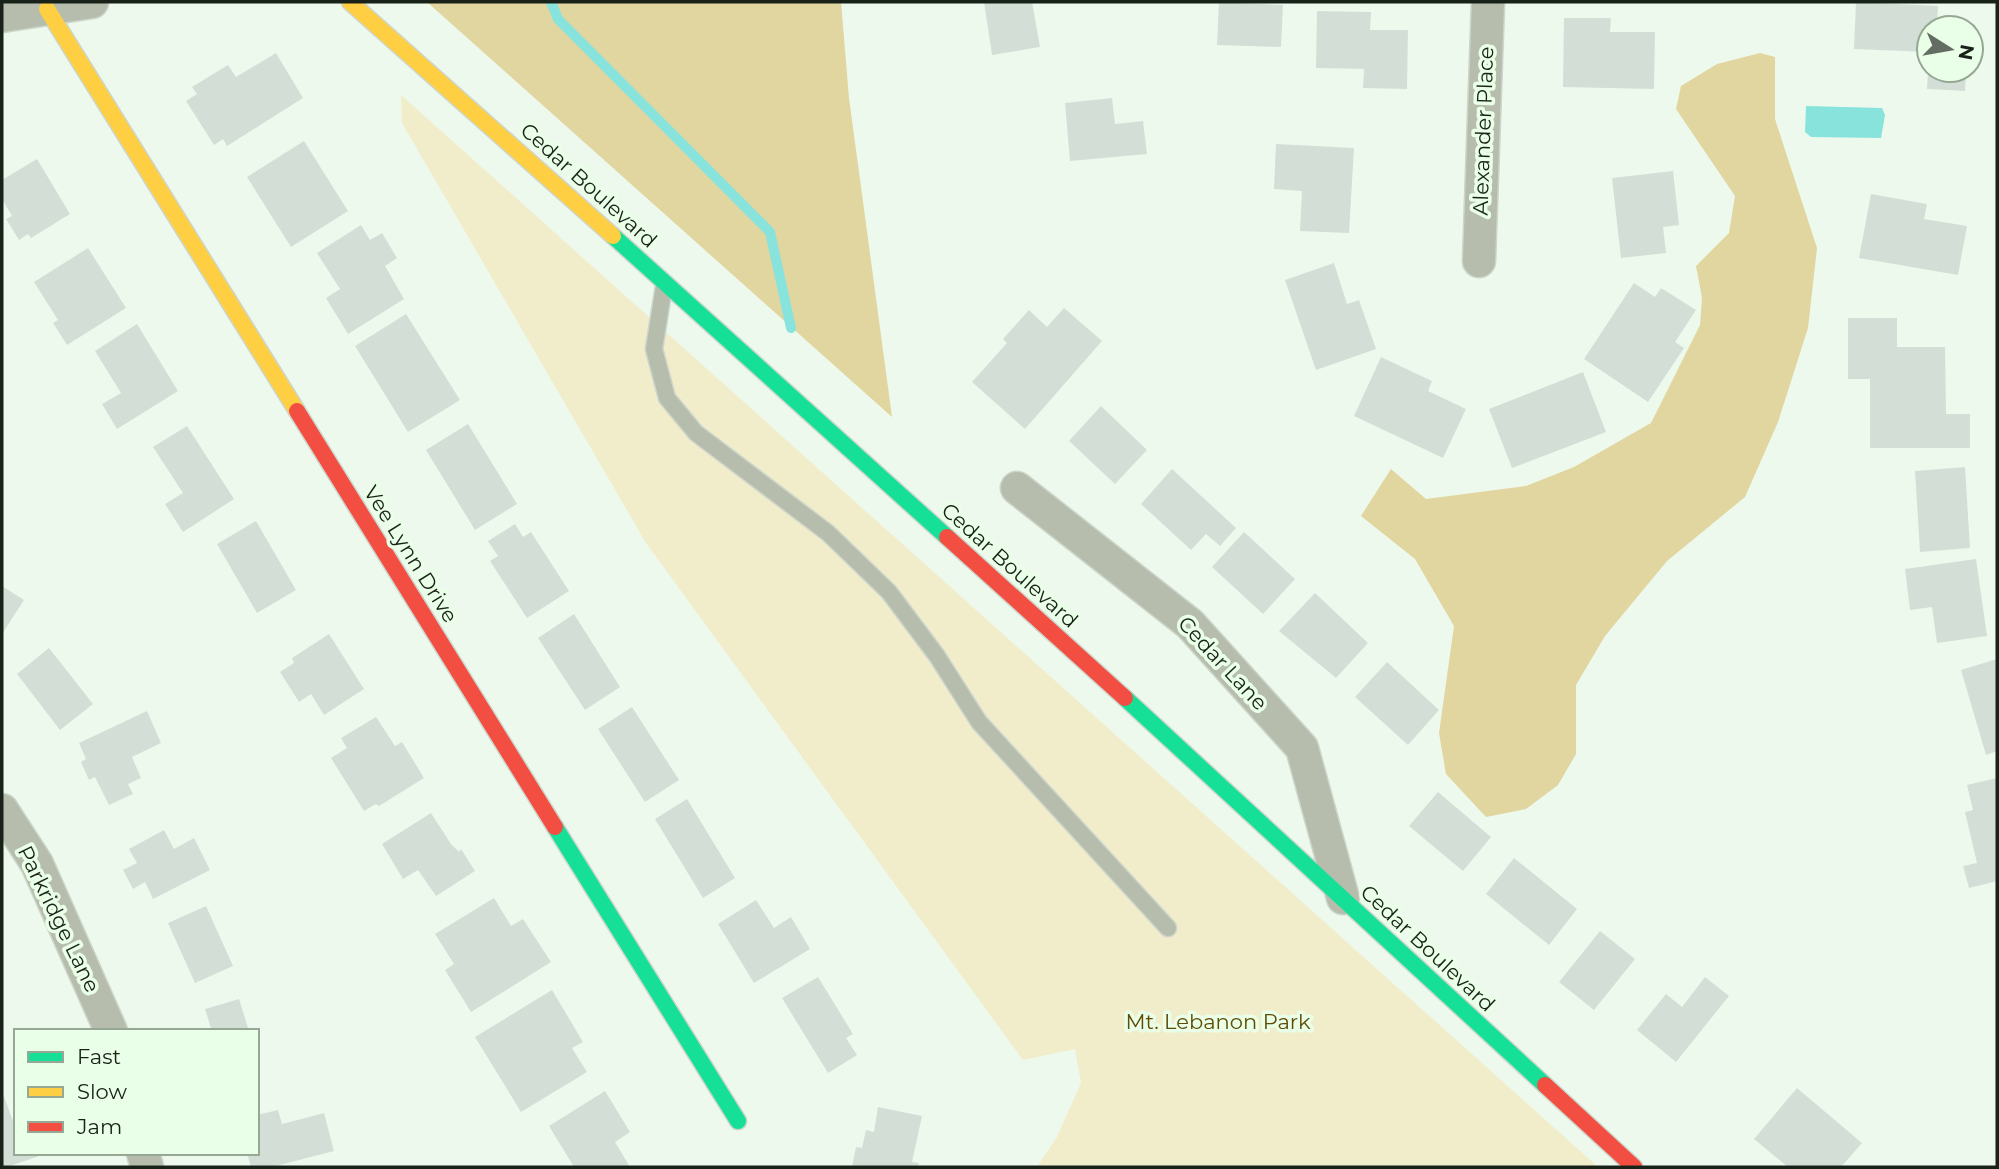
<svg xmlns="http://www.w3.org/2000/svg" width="1999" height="1169" viewBox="0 0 1999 1169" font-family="Montserrat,sans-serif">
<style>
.green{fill:#f1ecca}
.forest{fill:#e1d5a0}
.water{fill:#88e3dc}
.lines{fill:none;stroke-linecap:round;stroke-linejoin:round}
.stream{stroke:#88e3dc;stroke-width:10}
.building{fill:#d3dfd6}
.lane-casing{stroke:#cdd6cc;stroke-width:19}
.street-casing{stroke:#cdd6cc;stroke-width:35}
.fast-casing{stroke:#cdd6cc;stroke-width:19}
.slow-casing{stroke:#cdd6cc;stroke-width:19}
.jam-casing{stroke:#cdd6cc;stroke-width:19}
.lane{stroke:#b7bdac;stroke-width:16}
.street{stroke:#b7bdac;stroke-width:32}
.fast{stroke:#16e098;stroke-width:16}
.slow{stroke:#ffcf43;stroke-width:16}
.jam{stroke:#f24e42;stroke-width:16}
.labels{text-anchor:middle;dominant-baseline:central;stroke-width:7;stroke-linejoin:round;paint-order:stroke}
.street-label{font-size:21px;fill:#192218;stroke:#eaffe7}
.park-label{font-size:21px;fill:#604c05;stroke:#eaffe7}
</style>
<rect width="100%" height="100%" fill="#eef9ed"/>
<path class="green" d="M 401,95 L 1598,1167 L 1037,1167 L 1057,1137 L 1081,1083 L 1075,1049 L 1023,1060 L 646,543 L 402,123 Z"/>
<path class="forest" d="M 427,2 L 841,2 L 849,98 L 892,417 Z
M 1760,53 L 1775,57 L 1775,119 L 1817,248 L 1808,328 L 1778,422 L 1745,497 L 1667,561 L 1605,636 L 1576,685 L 1576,754 L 1558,785 L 1526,809 L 1486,817 L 1446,774 L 1439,733 L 1454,626 L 1415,559 L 1361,516 L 1391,469 L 1426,499 L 1526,486 L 1574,467 L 1651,423 L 1700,325 L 1702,298 L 1696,266 L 1729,233 L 1735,196 L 1676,109 L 1681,86 L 1717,64 Z"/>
<path class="water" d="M 1806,106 L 1882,108 L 1885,115 L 1881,138 L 1811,137 L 1805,132 Z"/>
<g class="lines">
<path class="stream" d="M 551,2 L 558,19 L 770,232 L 791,328"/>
</g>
<path class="building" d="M 984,2 L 1032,2 L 1040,47 L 992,55 Z
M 1219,2 L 1283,5 L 1281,47 L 1217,45 Z
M 1856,2 L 1938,6 L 1937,25 L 1965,28 L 1929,28 L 1929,52 L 1854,49 Z
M 1317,11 L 1371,12 L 1370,30 L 1408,30 L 1407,89 L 1363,88 L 1364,69 L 1316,68 Z
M 1564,18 L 1611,18 L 1610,32 L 1655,32 L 1654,89 L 1563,87 Z
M 276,53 L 303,98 L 227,146 L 223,139 L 214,145 L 186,101 L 197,94 L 192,87 L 228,65 L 236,77 Z
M 1928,70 L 1966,70 L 1965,91 L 1927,89 Z
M 1112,98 L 1115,124 L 1143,121 L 1147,154 L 1070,161 L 1065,103 Z
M 304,141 L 348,211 L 291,247 L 247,177 Z
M 1276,144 L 1354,148 L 1349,233 L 1300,231 L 1302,191 L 1274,189 Z
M 37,159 L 70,214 L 31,238 L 28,234 L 19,240 L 6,219 L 12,216 L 2,199 L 2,180 Z
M 1673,171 L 1679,225 L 1663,227 L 1666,253 L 1621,258 L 1612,178 Z
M 1871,194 L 1927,204 L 1924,219 L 1967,226 L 1958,275 L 1859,258 Z
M 361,225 L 370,240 L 382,233 L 397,258 L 385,266 L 404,299 L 348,334 L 326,298 L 340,289 L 317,253 Z
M 88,248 L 126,308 L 67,345 L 53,323 L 58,320 L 34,282 Z
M 1334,263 L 1347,304 L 1359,300 L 1376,349 L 1316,370 L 1285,280 Z
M 1634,283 L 1655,297 L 1661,288 L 1696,310 L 1675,342 L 1684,348 L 1648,402 L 1584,359 Z
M 1064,308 L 1102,341 L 1025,429 L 972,382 L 1007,343 L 1003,339 L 1029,310 L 1047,327 Z
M 406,314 L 460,400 L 408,432 L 355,346 Z
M 1848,318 L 1897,318 L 1897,347 L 1945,347 L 1946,414 L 1970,414 L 1970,448 L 1870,448 L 1870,379 L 1848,379 Z
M 137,324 L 178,391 L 117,429 L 102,404 L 121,393 L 95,351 Z
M 1381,357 L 1432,381 L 1428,391 L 1466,409 L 1443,458 L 1354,416 Z
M 1583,372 L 1606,432 L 1512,468 L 1489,409 Z
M 1101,406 L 1147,450 L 1115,484 L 1069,441 Z
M 468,424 L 517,504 L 475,530 L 426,450 Z
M 187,426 L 234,499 L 183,532 L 165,504 L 183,493 L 153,447 Z
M 1965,467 L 1970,548 L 1920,552 L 1915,471 Z
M 1172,469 L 1236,528 L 1220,546 L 1206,534 L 1191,550 L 1141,504 Z
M 256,521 L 296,590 L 257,613 L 217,544 Z
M 515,524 L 523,537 L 531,532 L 569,591 L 527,618 L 490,561 L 498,556 L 488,541 Z
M 1244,532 L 1295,579 L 1263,614 L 1212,567 Z
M 1976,559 L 1987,636 L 1937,643 L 1932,607 L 1910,610 L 1905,569 Z
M 2,586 L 24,600 L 2,634 Z
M 1315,593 L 1368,643 L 1336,678 L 1279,631 Z
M 574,614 L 620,687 L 585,710 L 538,638 Z
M 329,634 L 364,689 L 324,715 L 311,694 L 299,702 L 280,672 L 294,663 L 292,658 Z
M 49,648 L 93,704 L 60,730 L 17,674 Z
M 1997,659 L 1997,751 L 1986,755 L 1961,670 Z
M 1387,662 L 1439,710 L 1408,745 L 1355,697 Z
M 632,707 L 679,780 L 645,802 L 598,729 Z
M 147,711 L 161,743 L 132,757 L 141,778 L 128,784 L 133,794 L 109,805 L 95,777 L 89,780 L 81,762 L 86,759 L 79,743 Z
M 376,717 L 395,746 L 402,742 L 424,778 L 379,806 L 376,804 L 364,811 L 331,758 L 347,748 L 341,738 Z
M 1997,778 L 1997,881 L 1969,888 L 1963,866 L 1977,863 L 1965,812 L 1973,810 L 1967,785 Z
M 1438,792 L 1491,837 L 1463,871 L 1409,826 Z
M 687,799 L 735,878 L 703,898 L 655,819 Z
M 431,813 L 451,844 L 459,852 L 461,849 L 475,871 L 436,896 L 418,870 L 403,879 L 382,844 Z
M 164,830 L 174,849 L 194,838 L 210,870 L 153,899 L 145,882 L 133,889 L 123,870 L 137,863 L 129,849 Z
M 1514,858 L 1577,909 L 1549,945 L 1486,894 Z
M 494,898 L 511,926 L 523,919 L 551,962 L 471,1012 L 445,970 L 454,964 L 435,934 Z
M 756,900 L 774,928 L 791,917 L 810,949 L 754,983 L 718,924 Z
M 206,906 L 233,966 L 195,983 L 168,923 Z
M 1600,931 L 1635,959 L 1594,1010 L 1559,982 Z
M 818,977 L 853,1034 L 846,1038 L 857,1055 L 828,1073 L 782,998 Z
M 1705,977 L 1729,996 L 1676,1062 L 1637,1030 L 1666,994 L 1682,1007 Z
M 552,990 L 583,1042 L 572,1048 L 587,1072 L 521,1112 L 475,1037 Z
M 239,999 L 249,1031 L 212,1031 L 205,1009 Z
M 1797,1088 L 1862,1143 L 1841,1167 L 1788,1167 L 1754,1139 Z
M 2,1091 L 16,1129 L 16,1153 L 45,1154 L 7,1167 L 2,1167 Z
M 605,1091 L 630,1132 L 615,1142 L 630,1167 L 574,1167 L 549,1126 Z
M 878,1107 L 922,1116 L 912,1162 L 919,1163 L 918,1167 L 852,1167 L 856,1147 L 862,1148 L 866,1130 L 874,1132 Z
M 278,1110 L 282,1124 L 324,1113 L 334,1151 L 272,1167 L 251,1167 L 247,1153 L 257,1153 L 257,1115 Z"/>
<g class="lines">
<defs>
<path id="lane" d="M 664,286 L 654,349 L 667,398 L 696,433 L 828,533 L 889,592 L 937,656 L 979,722 L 1168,928"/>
<path id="street" d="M 2,16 L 92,2
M 1479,261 L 1488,2
M 1017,488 L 1190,624 L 1302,748 L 1343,898
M 2,810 L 37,864 L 111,1031
M 143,1153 L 147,1167"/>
<path id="fast" d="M 613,236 L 947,537
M 1125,698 L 1545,1085
M 555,827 L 738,1121"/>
<path id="slow" d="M 350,2 L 613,236
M 47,9 L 297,411"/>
<path id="jam" d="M 297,411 L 555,827
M 947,537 L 1125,698
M 1545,1085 L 1634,1167"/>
</defs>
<use href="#lane" class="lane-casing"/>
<use href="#street" class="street-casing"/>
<use href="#fast" class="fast-casing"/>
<use href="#slow" class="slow-casing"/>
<use href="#jam" class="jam-casing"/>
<use href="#lane" class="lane"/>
<use href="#street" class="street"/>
<use href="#fast" class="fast"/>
<use href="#slow" class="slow"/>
<use href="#jam" class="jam"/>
</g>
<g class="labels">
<g class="street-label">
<text transform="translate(1483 131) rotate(-88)">Alexander Place</text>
<text transform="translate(589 185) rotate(42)">Cedar Boulevard</text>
<text transform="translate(411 554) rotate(58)">Vee Lynn Drive</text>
<text transform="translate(1010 565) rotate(42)">Cedar Boulevard</text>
<text transform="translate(1223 663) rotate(47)">Cedar Lane</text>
<text transform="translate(59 919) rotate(64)">Parkridge Lane</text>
<text transform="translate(1428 948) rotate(43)">Cedar Boulevard</text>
</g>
<g class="park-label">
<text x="1218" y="1021">Mt. Lebanon Park</text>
</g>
</g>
<rect width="1999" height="1169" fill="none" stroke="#192218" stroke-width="7"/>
<rect x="14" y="1029" width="245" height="126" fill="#eaffe7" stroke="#96a794" stroke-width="2"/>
<rect x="28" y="1052" width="35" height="10" fill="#16e098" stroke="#96a794" stroke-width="2"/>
<text x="77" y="1064" font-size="21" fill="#192218">Fast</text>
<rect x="28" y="1087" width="35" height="10" fill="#ffcf43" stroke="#96a794" stroke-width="2"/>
<text x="77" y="1099" font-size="21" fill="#192218">Slow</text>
<rect x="28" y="1122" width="35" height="10" fill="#f24e42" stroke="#96a794" stroke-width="2"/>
<text x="77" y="1134" font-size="21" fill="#192218">Jam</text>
<g transform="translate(1950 49) rotate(101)"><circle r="33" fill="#eaffe7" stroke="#96a794" stroke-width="2"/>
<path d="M0-5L12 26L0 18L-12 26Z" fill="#646d63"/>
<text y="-10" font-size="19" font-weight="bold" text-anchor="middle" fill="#192218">N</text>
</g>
</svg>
